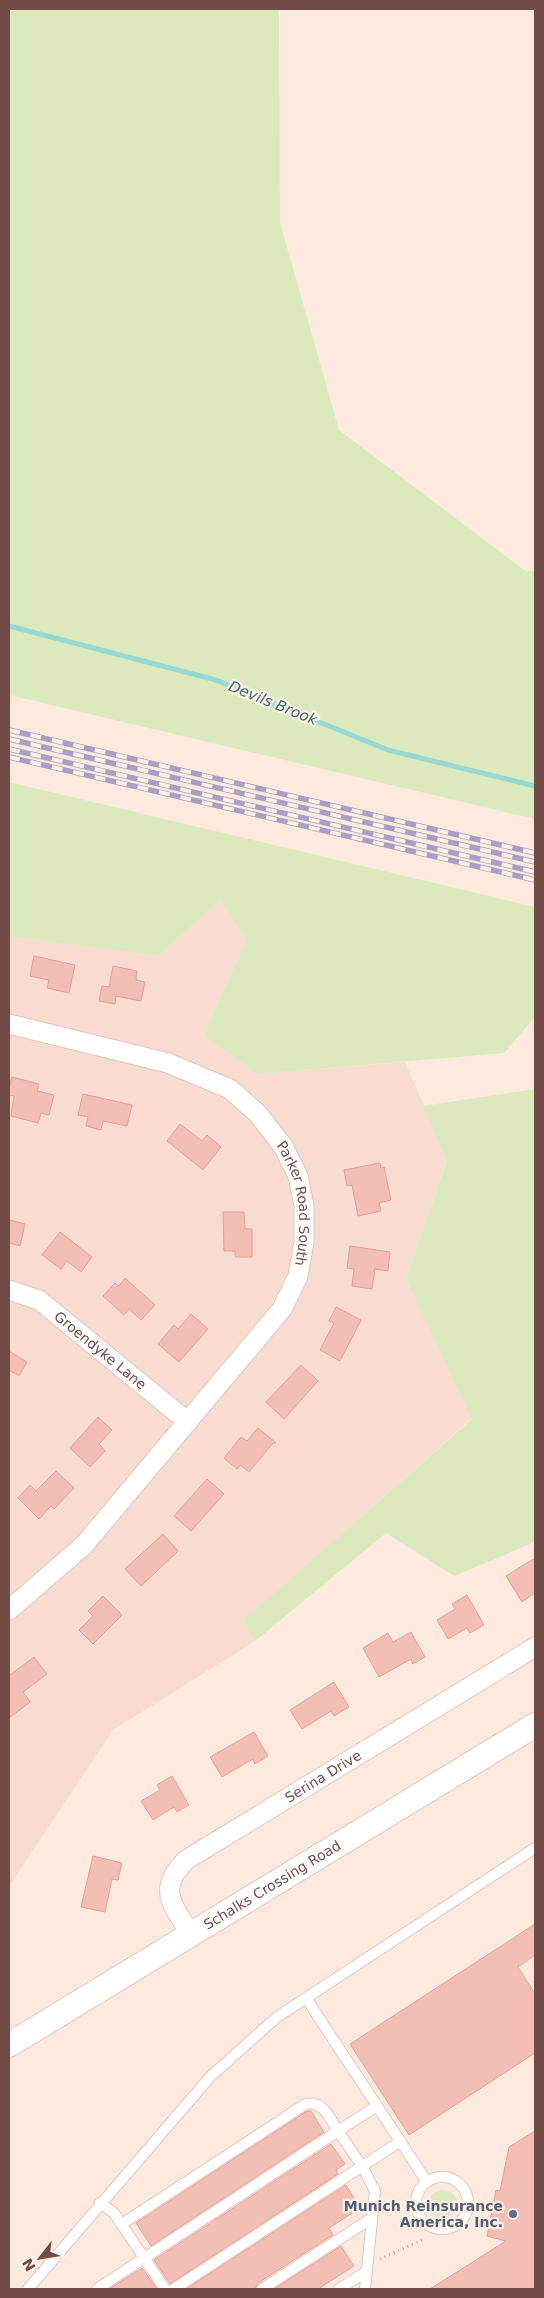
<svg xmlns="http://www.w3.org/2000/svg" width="544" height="2298" viewBox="0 0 544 2298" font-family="'DejaVu Sans',sans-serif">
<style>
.residential{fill:#f7dccf}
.green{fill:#daeabd}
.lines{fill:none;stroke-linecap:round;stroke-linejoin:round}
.stream{stroke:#98d9d3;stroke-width:5}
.building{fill:#f3bfb5;stroke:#e6a095}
.service-casing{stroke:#e3c6bd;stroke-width:12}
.minor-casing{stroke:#e3c6bd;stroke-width:21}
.tertiary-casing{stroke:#e3c6bd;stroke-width:26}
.path{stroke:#d8a299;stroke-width:3;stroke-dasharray:1 4;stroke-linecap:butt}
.service{stroke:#fff;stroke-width:10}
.minor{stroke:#fff;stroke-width:19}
.tertiary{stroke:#fff;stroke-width:24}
.rail-casing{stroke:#aa9ec5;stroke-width:5.5}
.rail{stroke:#ffefe5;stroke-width:4;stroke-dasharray:11;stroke-linecap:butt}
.service-dot{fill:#5c6f8a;stroke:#ffefe5;stroke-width:2}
.labels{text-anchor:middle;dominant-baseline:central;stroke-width:4.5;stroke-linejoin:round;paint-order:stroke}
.street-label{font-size:14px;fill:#734b46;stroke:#ffefe5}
.service-label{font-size:14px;font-weight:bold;fill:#4e5e75;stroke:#ffefe5;text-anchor:end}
.water-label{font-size:15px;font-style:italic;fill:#37736f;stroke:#ffefe5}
</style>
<rect width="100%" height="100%" fill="#fdeade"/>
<path class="residential" d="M 220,900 L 247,939 L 204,1035 L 257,1074 L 405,1062 L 447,1159 L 406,1279 L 472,1418 L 245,1620 L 255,1641 L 113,1730 L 9,1886 L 9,936 L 158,956 Z"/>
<path class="green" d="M 9,9 L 279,9 L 280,223 L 339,430 L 524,570 L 535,572 L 535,819 L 9,695 Z
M 9,782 L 535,907 L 535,1017 L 504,1053 L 257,1074 L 204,1035 L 247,939 L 220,900 L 158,956 L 9,936 Z
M 535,1089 L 535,1542 L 454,1576 L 386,1533 L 255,1641 L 244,1620 L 472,1419 L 406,1279 L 447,1160 L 423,1106 Z
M429 2204a14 14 0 1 1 28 0a14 14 0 1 1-28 0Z"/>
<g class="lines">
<path class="stream" d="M 9,626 L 216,680 L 388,750 L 535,786"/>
</g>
<path class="building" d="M 34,956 L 75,965 L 69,993 L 47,988 L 49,980 L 30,976 Z
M 113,966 L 137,971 L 136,980 L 145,982 L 141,1001 L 116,996 L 115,1004 L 99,1001 L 102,986 L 109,987 Z
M 12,1077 L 39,1084 L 37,1091 L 54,1095 L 49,1115 L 41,1113 L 38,1123 L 11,1116 L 14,1096 L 9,1095 L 9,1088 Z
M 83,1094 L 132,1105 L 127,1126 L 103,1121 L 101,1130 L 86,1126 L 88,1117 L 78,1115 Z
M 180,1124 L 202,1141 L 207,1135 L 221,1147 L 203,1170 L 167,1141 Z
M 380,1163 L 381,1168 L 384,1167 L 391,1200 L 379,1203 L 381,1211 L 358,1216 L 352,1185 L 347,1186 L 344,1170 Z
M 223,1212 L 244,1212 L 245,1229 L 252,1229 L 252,1257 L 235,1257 L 235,1251 L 224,1251 Z
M 9,1220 L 25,1224 L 20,1246 L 9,1243 Z
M 60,1232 L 92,1257 L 81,1272 L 67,1261 L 61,1269 L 42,1255 Z
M 350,1246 L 390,1252 L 388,1271 L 375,1269 L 372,1289 L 352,1286 L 354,1269 L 347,1268 Z
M 125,1278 L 155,1305 L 141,1320 L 129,1309 L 124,1315 L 103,1296 L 115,1283 L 119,1286 Z
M 336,1307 L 361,1320 L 340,1361 L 320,1350 L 334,1323 L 329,1321 Z
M 191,1314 L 208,1329 L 179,1362 L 158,1344 L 174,1325 L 178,1329 Z
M 9,1351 L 27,1362 L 19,1376 L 9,1370 Z
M 301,1365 L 318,1381 L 284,1419 L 266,1402 Z
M 98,1417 L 112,1430 L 99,1444 L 105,1451 L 90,1467 L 70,1448 Z
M 258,1428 L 276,1443 L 273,1443 L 249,1472 L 240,1465 L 237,1469 L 224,1458 L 241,1437 L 247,1441 Z
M 56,1471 L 74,1488 L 54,1509 L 51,1506 L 39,1519 L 18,1498 L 30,1485 L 36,1491 Z
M 207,1479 L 224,1494 L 191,1531 L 174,1516 Z
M 163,1534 L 178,1551 L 141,1586 L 125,1569 Z
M 535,1558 L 535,1593 L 522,1602 L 506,1576 Z
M 467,1595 L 484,1625 L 470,1633 L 467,1628 L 448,1639 L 437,1620 L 455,1609 L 452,1604 Z
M 103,1596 L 122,1615 L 93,1644 L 79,1630 L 93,1616 L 88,1611 Z
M 411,1632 L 425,1657 L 413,1664 L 411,1659 L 379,1677 L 363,1648 L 388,1633 L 393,1642 Z
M 34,1657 L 47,1674 L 23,1692 L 30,1702 L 9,1718 L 9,1673 L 10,1675 Z
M 334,1682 L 349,1707 L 334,1716 L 331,1711 L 302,1729 L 290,1710 Z
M 254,1732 L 268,1756 L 255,1764 L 253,1759 L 222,1777 L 210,1757 Z
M 172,1776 L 189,1805 L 177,1812 L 174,1807 L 153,1820 L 141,1801 L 160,1790 L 157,1785 Z
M 93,1856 L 122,1863 L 118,1880 L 112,1879 L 105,1912 L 81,1907 Z
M 535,1924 L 535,1955 L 518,1967 L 535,1994 L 535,2053 L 409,2135 L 350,2044 Z
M 307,2111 L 311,2111 L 324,2132 L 151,2246 L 136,2223 Z
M 535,2131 L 535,2289 L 430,2289 L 506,2241 L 487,2236 L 496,2190 L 500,2191 L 509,2147 Z
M 331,2144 L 345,2164 L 336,2170 L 338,2174 L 170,2284 L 154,2260 Z
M 346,2185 L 360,2208 L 329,2228 L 333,2235 L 258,2283 L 255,2289 L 186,2289 Z
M 341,2246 L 354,2266 L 318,2289 L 274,2289 Z
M 142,2268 L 157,2289 L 109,2289 Z"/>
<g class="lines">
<defs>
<path id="service" d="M 306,1998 L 427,2182
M416 2203a26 26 0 1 1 52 0a26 26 0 1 1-52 0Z
M 100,2203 L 114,2213 L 165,2289
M 28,2289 L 210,2077 L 277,2017 L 535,1848
M 97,2289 L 338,2131 C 329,2117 322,2098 304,2105 L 122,2224
M 174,2289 L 401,2141
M 262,2289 L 372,2218
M 339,2289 L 367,2271
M 365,2289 L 375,2191 L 362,2166 L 338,2131 L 377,2106"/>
<g id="minor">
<path id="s1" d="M 9,1024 L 168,1063 L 230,1089 L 258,1114 L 283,1146 L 298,1176 L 304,1206 L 304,1242 L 298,1276 L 282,1309 L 84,1545 L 9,1610"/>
<path id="s2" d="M 9,1290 L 39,1300 L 188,1422"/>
<path id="s3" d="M 191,1935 C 173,1905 156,1890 186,1860 L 535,1647"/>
</g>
<g id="tertiary">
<path id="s4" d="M 9,2045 L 535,1725"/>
</g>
</defs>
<use href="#service" class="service-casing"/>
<use href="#minor" class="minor-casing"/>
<use href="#tertiary" class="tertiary-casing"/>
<path class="path" d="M 380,2259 L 424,2239"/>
<use href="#service" class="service"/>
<use href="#minor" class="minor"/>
<use href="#tertiary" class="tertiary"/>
<defs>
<path id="rail" d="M 9,730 L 535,853
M 9,739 L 535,862
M 9,749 L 535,872
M 9,757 L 535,880"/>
</defs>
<use href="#rail" class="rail-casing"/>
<use href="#rail" class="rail"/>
</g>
<circle class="service-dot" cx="513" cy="2214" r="5"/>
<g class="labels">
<g class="street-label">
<text stroke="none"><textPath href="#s1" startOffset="369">Parker Road South</textPath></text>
<text stroke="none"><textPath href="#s2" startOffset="111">Groendyke Lane</textPath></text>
<text stroke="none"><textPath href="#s3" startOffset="246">Serina Drive</textPath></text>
<text stroke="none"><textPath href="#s4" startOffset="308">Schalks Crossing Road</textPath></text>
</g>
<g class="service-label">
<text x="503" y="2206">Munich Reinsurance<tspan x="503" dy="16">America, Inc.</tspan></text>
</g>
<g class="water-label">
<text transform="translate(273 703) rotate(22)">Devils Brook</text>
</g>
</g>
<rect width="544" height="2298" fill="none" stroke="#734b46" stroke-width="20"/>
<g transform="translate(40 2258) rotate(239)" stroke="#ffefe5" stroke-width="4" paint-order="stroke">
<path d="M0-4L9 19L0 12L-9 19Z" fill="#734b46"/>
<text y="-8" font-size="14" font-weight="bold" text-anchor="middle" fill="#734b46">N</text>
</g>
</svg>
